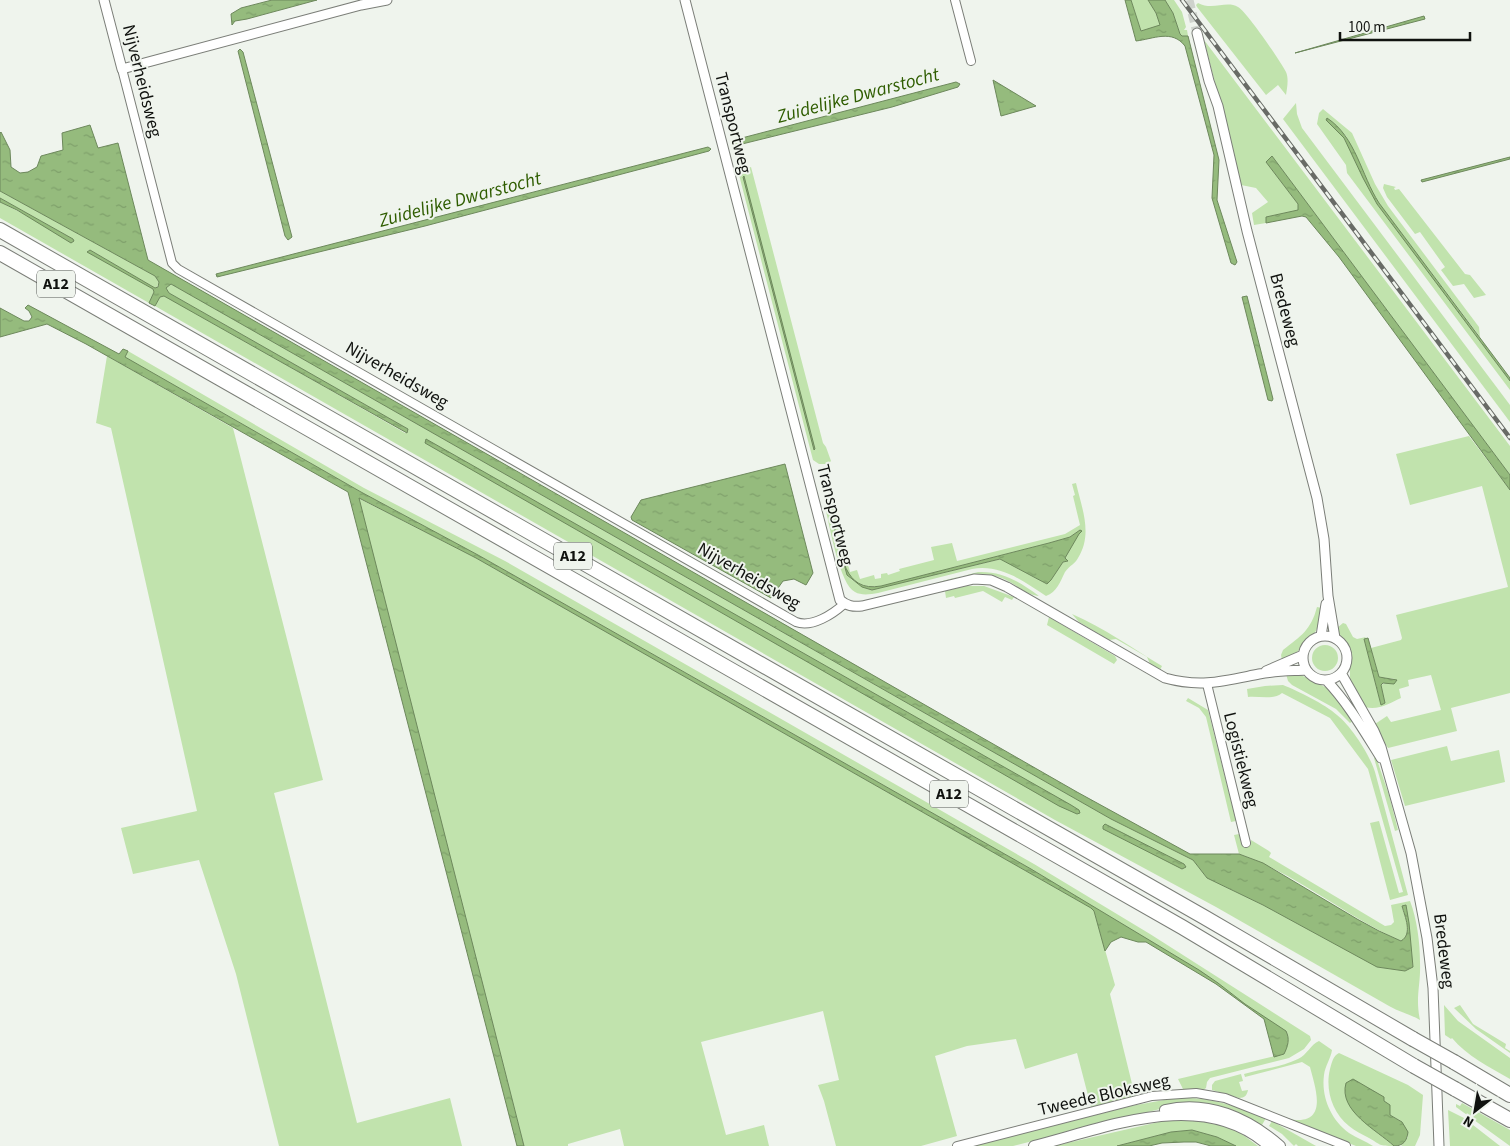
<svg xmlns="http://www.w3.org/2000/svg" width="1510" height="1146" viewBox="0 0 1510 1146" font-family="'Source Sans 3',sans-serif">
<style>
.grass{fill:#c1e3ad;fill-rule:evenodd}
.water{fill:url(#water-ripples);stroke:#6d885c}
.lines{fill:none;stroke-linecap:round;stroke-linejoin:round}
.tertiary-tunnel{stroke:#ced2cc;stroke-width:9;stroke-dasharray:9 4.5;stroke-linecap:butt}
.minor-casing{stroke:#7b7e78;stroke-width:10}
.tertiary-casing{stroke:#7b7e78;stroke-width:11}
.secondary-casing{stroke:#7b7e78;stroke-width:12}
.motorway-casing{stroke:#7b7e78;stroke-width:16}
.minor{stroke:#fff;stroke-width:8}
.tertiary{stroke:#fff;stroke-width:9}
.secondary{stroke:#fff;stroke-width:10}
.motorway{stroke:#fff;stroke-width:14}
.rail-casing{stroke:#686b66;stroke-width:4.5}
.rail{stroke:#eff4ed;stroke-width:2.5;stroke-dasharray:8;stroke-linecap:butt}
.motorway-bridge-casing{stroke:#7b7e78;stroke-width:16;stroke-linecap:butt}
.motorway-bridge{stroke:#fff;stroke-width:14}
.labels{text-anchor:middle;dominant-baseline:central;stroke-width:4;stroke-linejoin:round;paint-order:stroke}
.shield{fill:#eff4ed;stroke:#535652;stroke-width:1}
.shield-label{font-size:16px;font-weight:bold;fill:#10120f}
.street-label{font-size:18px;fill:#10120f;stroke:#eff4ed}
.water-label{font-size:19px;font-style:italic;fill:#2f5d00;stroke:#eff4ed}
</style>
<defs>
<pattern id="water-ripples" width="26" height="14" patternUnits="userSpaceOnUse" patternTransform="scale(1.25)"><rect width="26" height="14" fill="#95bb7d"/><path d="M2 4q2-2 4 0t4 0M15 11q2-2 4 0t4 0" fill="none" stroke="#7fa06b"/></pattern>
</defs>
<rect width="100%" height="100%" fill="#eff4ed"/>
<path class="grass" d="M 1131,0 L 1148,0 L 1156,13 L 1161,26 L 1141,31 Z
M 1165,0 L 1174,0 L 1182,12 L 1186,27 L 1184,30 L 1187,30 L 1188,36 L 1182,36 L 1180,34 L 1173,13 Z
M 1198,3 C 1213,11 1226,0 1238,7 C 1247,12 1281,62 1286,72 C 1289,79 1287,88 1286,95 L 1278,85 L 1266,95 L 1197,7 L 1196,5 Z
M 1204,40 L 1510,446 L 1510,475 L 1272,156 L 1266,162 L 1298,204 L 1298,211 L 1266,217 L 1266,223 L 1254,225 L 1252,213 L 1268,202 L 1256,188 L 1241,185 Z
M 1296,103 L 1297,114 L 1302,128 L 1510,405 L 1510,422 L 1283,119 Z
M 1323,109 L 1352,133 L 1375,184 L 1388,206 L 1479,327 L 1480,337 L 1379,203 L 1372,193 L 1346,136 L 1328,119 L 1326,119 L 1344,138 L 1377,204 L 1510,381 L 1510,390 L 1347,173 L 1346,165 L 1317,124 L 1319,113 Z
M 751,167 L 823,443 L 826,447 L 831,461 L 828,464 L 819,464 L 813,460 L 738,171 Z
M 1384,184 L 1396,187 L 1394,188 L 1395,190 L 1399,189 L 1465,274 L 1470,275 L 1486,295 L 1474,298 L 1464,284 L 1453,286 L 1441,270 L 1445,267 L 1420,232 L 1415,234 L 1387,197 L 1383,188 Z
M 0,191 L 155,276 L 159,282 L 157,287 L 155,288 L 90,250 L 88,251 L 153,289 L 154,292 L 149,303 L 0,218 L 0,202 L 73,239 L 0,198 Z
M 171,284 L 1111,819 L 1193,860 L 1207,878 L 1263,905 L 1377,966 L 1405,971 L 1413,967 L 1406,905 L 1402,907 C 1405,917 1413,934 1401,941 C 1345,916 1297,874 1239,854 L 1234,835 L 1239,834 L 1243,845 L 1251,843 L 1251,840 L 1269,851 L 1271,853 L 1269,857 L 1385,926 L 1391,925 L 1394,922 L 1391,905 L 1410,901 C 1417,919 1420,943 1420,962 C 1421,985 1415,997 1420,1020 C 1410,1014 1399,1012 1389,1006 L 1216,907 L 1055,820 L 155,306 L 160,297 L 164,295 L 405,433 L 407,433 L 408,429 L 169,293 L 166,288 Z
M 128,351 L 364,488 L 505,561 L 914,795 L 1034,864 L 1150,934 L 1310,1036 L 1311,1040 L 1304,1049 L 1289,1058 L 1210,1078 L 1207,1082 L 1206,1088 L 1203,1090 L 1183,1089 L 1178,1079 L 1284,1054 L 1288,1034 L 1245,1004 L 1218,983 L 1031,869 L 478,555 L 361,492 L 124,357 Z
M 107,356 L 233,428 L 323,780 L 274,793 L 357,1123 L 450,1098 L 462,1146 L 279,1146 L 236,974 L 199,860 L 133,874 L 121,828 L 197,811 L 111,428 L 96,423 Z
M 1469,436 L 1510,490 L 1510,693 L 1451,708 L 1457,731 L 1388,748 L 1379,734 L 1375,724 L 1387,716 L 1391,722 L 1441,710 L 1431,675 L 1408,680 L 1409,686 L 1399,689 L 1401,698 C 1390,703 1378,711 1365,707 L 1350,682 L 1350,652 L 1347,644 L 1338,633 L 1337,628 L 1343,623 L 1346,624 L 1353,637 L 1357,639 L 1366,637 L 1364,639 L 1381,705 L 1385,703 L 1381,685 L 1395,679 L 1379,677 L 1371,648 L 1401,640 L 1402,638 L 1396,615 L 1508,587 L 1482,486 L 1410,505 L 1396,454 Z
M 1076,483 C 1082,509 1093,534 1078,558 C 1075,564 1070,565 1065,572 C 1060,582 1057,592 1046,596 C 1023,581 1001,564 972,569 L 878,593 C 871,594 862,596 855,592 C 840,585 830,528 826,511 L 834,508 L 850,572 L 857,570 L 860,579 L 874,575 L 875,579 L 881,578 L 881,574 L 887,573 L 888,575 L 900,571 L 899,569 L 934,560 L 931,547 L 952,543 L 957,561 L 1065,534 L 1080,525 L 1073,496 L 1075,495 L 1072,484 ZM 830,512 C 837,530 839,556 847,573 C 852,585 869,588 881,586 L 1049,543 L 1070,537 L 1080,530 L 1065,558 L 1067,562 L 1063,562 L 1051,580 L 1047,584 L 1001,559 L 872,590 L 862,587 L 847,575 Z
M 358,498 L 476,558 L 1091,908 L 1094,911 L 1115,985 L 1110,994 L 1135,1096 L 1091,1107 L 1077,1053 L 1025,1069 L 1016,1039 L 967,1046 L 935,1056 L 957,1136 L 921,1146 L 836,1146 L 824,1101 L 818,1085 L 839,1080 L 823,1011 L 701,1042 L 726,1135 L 764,1125 L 769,1146 L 624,1146 L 620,1129 L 568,1144 L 568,1146 L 524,1146 Z
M 978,572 C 1003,571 1020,582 1039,596 C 1026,595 1016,584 1004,579 C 978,568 951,579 926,586 Z
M 966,586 L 984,586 L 1014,597 L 1012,600 L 1005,597 L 1002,602 L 983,591 L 955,598 L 954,596 L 946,598 L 945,591 Z
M 1317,607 L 1322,608 L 1320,623 L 1314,634 L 1296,653 L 1282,660 L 1281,655 L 1283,650 C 1301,636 1311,630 1317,607 Z
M 1072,614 C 1104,628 1132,648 1162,666 L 1160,670 L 1150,664 L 1147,657 L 1116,639 L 1109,640 L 1079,622 Z
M 1049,617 L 1115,656 L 1117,660 L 1114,664 L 1047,625 Z
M1312 658a13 13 0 1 1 26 0a13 13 0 1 1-26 0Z
M 1286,674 L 1301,675 L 1331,690 L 1353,721 L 1350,723 L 1336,709 L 1292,685 L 1288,681 Z
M 1283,685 C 1298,691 1325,704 1337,715 C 1351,726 1370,755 1375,772 L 1408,895 L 1390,900 L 1370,823 L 1379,821 L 1399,893 L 1403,892 L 1368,769 L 1330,718 L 1282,693 C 1275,700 1259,696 1248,697 L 1247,689 L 1265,686 Z
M 1188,698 L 1208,710 L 1236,821 L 1231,822 L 1206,717 L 1199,708 L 1186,701 Z
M 1447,746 L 1451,761 L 1499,750 L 1505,782 L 1405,806 L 1391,760 Z
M 1376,757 L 1389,795 L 1398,830 L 1395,831 L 1374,758 Z
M 1444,1005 L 1458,1021 L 1510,1058 L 1510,1079 C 1489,1067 1467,1056 1452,1038 L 1451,1039 L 1445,1035 Z
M 1460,1005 L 1473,1024 L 1506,1044 L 1505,1048 L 1510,1051 L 1510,1053 L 1476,1029 L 1454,1008 Z
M 1319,1041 L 1332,1050 C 1331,1058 1325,1066 1324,1075 C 1321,1097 1331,1120 1349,1133 C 1357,1138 1365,1141 1373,1146 L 1356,1146 L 1275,1114 C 1281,1114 1289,1120 1296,1120 C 1329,1122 1314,1084 1310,1067 L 1302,1062 L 1245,1077 L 1244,1074 C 1261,1069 1282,1067 1298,1059 C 1307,1055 1311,1044 1319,1041 Z
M 1339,1053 L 1408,1085 L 1423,1095 L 1420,1135 L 1415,1146 L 1401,1146 L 1408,1137 L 1399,1120 L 1390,1115 L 1389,1110 L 1345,1088 C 1350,1116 1374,1128 1394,1146 C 1379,1146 1381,1145 1369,1138 C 1362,1134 1355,1131 1349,1126 C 1332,1113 1325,1089 1330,1069 C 1332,1062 1333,1056 1339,1053 Z
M 1241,1074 L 1243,1081 L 1239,1082 L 1242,1091 L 1248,1090 C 1247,1095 1245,1098 1239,1098 L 1212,1090 L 1212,1085 L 1215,1081 Z
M 1175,1098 C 1208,1096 1236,1106 1266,1118 L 1262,1125 L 1239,1116 L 1168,1107 L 1013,1146 L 974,1146 L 1131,1106 Z
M 1462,1103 L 1510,1130 L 1510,1146 L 1456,1107 L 1456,1104 L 1460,1106 Z
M 1448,1110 L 1464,1118 L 1500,1146 L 1450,1146 Z
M 1172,1119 L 1209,1120 L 1239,1132 L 1258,1146 L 1236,1146 L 1217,1137 L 1192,1130 L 1171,1132 L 1117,1146 L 1054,1146 Z
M 1272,1121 L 1316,1146 L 1298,1146 L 1296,1144 L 1294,1146 L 1282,1134 L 1269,1126 Z"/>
<path class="water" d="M 272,0 L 317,0 L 247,19 L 235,21 L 232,25 L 231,14 L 241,8 Z
M 1125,0 L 1131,0 L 1141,31 L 1160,25 L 1156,13 L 1148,0 L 1165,0 L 1173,13 L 1180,34 L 1182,36 L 1188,36 L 1219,160 L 1217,200 L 1237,262 L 1235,265 L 1231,263 L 1212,198 L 1214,155 L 1185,46 C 1172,29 1153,39 1136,41 Z
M 1424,16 L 1425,19 L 1295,53 Z
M 240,49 L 243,52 L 292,237 L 288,240 L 285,236 L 238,51 Z
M 993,80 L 1036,106 L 1001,116 Z
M 956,82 L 960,84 L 958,87 L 892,107 L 738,145 L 735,144 L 738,139 Z
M 1327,118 C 1356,137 1361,175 1379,203 L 1510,378 L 1510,381 L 1377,204 L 1363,178 L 1344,138 L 1326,120 Z
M 90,125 L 98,148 L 118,143 L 148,260 L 1077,792 L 1190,854 L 1239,854 L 1263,863 L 1357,919 L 1379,931 L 1401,941 C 1413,934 1405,917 1402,906 L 1406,905 L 1409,923 L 1413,967 L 1405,971 L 1377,967 L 1263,905 L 1207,878 L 1193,860 L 1111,819 L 171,284 L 166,288 L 169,293 L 408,429 L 407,433 L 164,296 L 160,297 L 155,306 L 149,303 L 154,292 L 153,289 L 87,252 L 90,250 L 155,288 L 158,287 L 159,282 L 155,276 L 0,191 L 0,133 L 1,132 L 10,150 L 11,167 L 20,173 L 28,172 L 37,167 L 41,156 L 63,150 L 62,133 Z
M 708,147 L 711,149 L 709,151 L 425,226 L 221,276 L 217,277 L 216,274 Z
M 1272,156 L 1510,475 L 1510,490 L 1339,257 L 1306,217 L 1302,216 L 1266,223 L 1266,217 L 1298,210 L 1298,204 L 1266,162 Z
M 1510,157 L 1510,159 L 1422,182 L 1421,180 Z
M 744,176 L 815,449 L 814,450 L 743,177 Z
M 0,198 L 73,239 L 74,241 L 71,243 L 17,210 L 0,202 Z
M 1247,296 L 1273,399 L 1272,401 L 1268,400 L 1242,297 Z
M 28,305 L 119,354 L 123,349 L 128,351 L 125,357 L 361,492 L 478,555 L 1031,869 L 1199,970 L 1218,983 L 1245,1004 L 1286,1031 C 1290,1039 1288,1046 1284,1054 L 1274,1057 L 1264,1019 L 1216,984 L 1146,942 L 1138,942 L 1121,937 L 1111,942 L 1105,951 L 1094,911 L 1091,908 L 476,558 L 359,498 L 524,1146 L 517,1146 L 348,492 L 86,344 L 47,324 L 0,337 L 0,308 L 24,321 L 29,321 L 32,317 L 29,311 L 25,308 Z
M 426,439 L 1071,805 L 1079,810 L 1080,813 L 1077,814 L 1059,806 L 425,443 Z
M 785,464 L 813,573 L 806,585 L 794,579 L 783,581 L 771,598 L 632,520 L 631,517 L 641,500 Z
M 830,512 C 832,515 833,521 834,526 C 842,553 843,593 881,586 L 1049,543 L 1070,537 L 1080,530 L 1082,531 L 1079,534 L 1065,558 L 1068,561 L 1063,562 L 1051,580 L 1047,584 L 1000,559 L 872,590 L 862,587 L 847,575 Z
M 1368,638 L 1379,677 L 1397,680 L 1394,684 L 1383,683 L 1381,685 L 1385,703 L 1381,705 L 1364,639 Z
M 1105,824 L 1184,864 L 1186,867 L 1182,869 L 1103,829 L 1103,826 Z
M 1353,1079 L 1384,1097 L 1384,1101 L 1390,1105 L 1390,1115 L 1402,1122 L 1408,1132 C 1407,1141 1403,1146 1394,1146 C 1377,1130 1338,1111 1346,1083 Z
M 1192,1130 L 1217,1137 L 1236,1146 L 1211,1146 L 1196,1142 L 1184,1142 L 1162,1143 L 1149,1146 L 1117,1146 L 1171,1132 Z"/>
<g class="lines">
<path class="tertiary-tunnel" d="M 1189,0 L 1197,33"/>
<defs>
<path id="minor" d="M 955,0 L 971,61
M 122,69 L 172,263 L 178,269 L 796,622 C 812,628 833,614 844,604
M 1207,684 L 1246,843
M 957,1146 L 1152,1096 L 1196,1093 L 1225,1098 L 1346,1146"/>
<path id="tertiary" d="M 104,0 L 122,69 L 361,5 L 387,0
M 685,0 L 840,600 C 847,606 853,607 862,606 L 974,579 L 991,580 L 1007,587 L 1165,678 C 1201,688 1224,681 1259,674 C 1274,671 1290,671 1306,670
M 1197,33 L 1209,81 L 1218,106 L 1247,231 L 1317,498 L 1324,539 L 1328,596 L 1335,638
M1303 658a22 22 0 1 1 44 0a22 22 0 1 1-44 0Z
M 1321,636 L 1326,604
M 1266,671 L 1303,655
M 1341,673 L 1374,731 L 1381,747 L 1411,853 L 1427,938 L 1433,988 L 1439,1146
M 1326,680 C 1348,703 1364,731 1381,758"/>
<path id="secondary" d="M 1165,1110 C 1208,1100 1248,1118 1280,1146
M 1034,1146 C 1109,1127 1203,1087 1269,1146"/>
<path id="motorway" d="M 0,230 L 1204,917 L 1413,1039
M 0,253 L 1182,927 L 1414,1066
M 1454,1062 L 1510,1095
M 1455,1089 L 1510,1120"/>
</defs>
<use href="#minor" class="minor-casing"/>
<use href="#tertiary" class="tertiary-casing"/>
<use href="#secondary" class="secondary-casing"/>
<use href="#motorway" class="motorway-casing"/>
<use href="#minor" class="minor"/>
<use href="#tertiary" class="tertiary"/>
<use href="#secondary" class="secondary"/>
<use href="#motorway" class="motorway"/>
<defs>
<path id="rail" d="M 1182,0 L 1510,438"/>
</defs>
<use href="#rail" class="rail-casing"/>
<use href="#rail" class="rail"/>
<defs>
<path id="motorway-bridge" d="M 1413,1039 L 1454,1062
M 1414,1066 L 1455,1089"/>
</defs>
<use href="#motorway-bridge" class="motorway-bridge-casing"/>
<use href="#motorway-bridge" class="motorway-bridge"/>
</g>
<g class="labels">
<g class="shield">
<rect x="37" y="270.5" width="38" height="27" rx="4"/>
<rect x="554" y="542.5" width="38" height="27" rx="4"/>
<rect x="930" y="780.5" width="38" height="27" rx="4"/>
</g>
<g class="shield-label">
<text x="56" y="284">A12</text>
<text x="573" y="556">A12</text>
<text x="949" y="794">A12</text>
</g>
<g class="street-label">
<text transform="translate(142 81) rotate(76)">Nijverheidsweg</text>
<text transform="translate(733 123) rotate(76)">Transportweg</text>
<text transform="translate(1285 310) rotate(75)">Bredeweg</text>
<text transform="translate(397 375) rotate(30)">Nijverheidsweg</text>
<text transform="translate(835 515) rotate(76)">Transportweg</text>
<text transform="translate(749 576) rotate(30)">Nijverheidsweg</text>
<text transform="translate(1241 760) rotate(76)">Logistiekweg</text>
<text transform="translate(1444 951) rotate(83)">Bredeweg</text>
<text transform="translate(1104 1095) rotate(-13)">Tweede Bloksweg</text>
</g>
<g class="water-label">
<text transform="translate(858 96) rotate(-15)">Zuidelijke Dwarstocht</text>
<text transform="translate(460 200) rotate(-15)">Zuidelijke Dwarstocht</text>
</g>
</g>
<g transform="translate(1475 1111) rotate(211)" stroke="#eff4ed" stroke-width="4" paint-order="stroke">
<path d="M0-4L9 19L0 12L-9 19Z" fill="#10120f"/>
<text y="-8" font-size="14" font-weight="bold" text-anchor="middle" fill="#10120f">N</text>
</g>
<path d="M1340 32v8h130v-8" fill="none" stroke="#10120f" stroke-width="2.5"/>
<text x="1348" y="32" font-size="15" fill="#10120f" stroke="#eff4ed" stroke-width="4" paint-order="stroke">100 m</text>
</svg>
